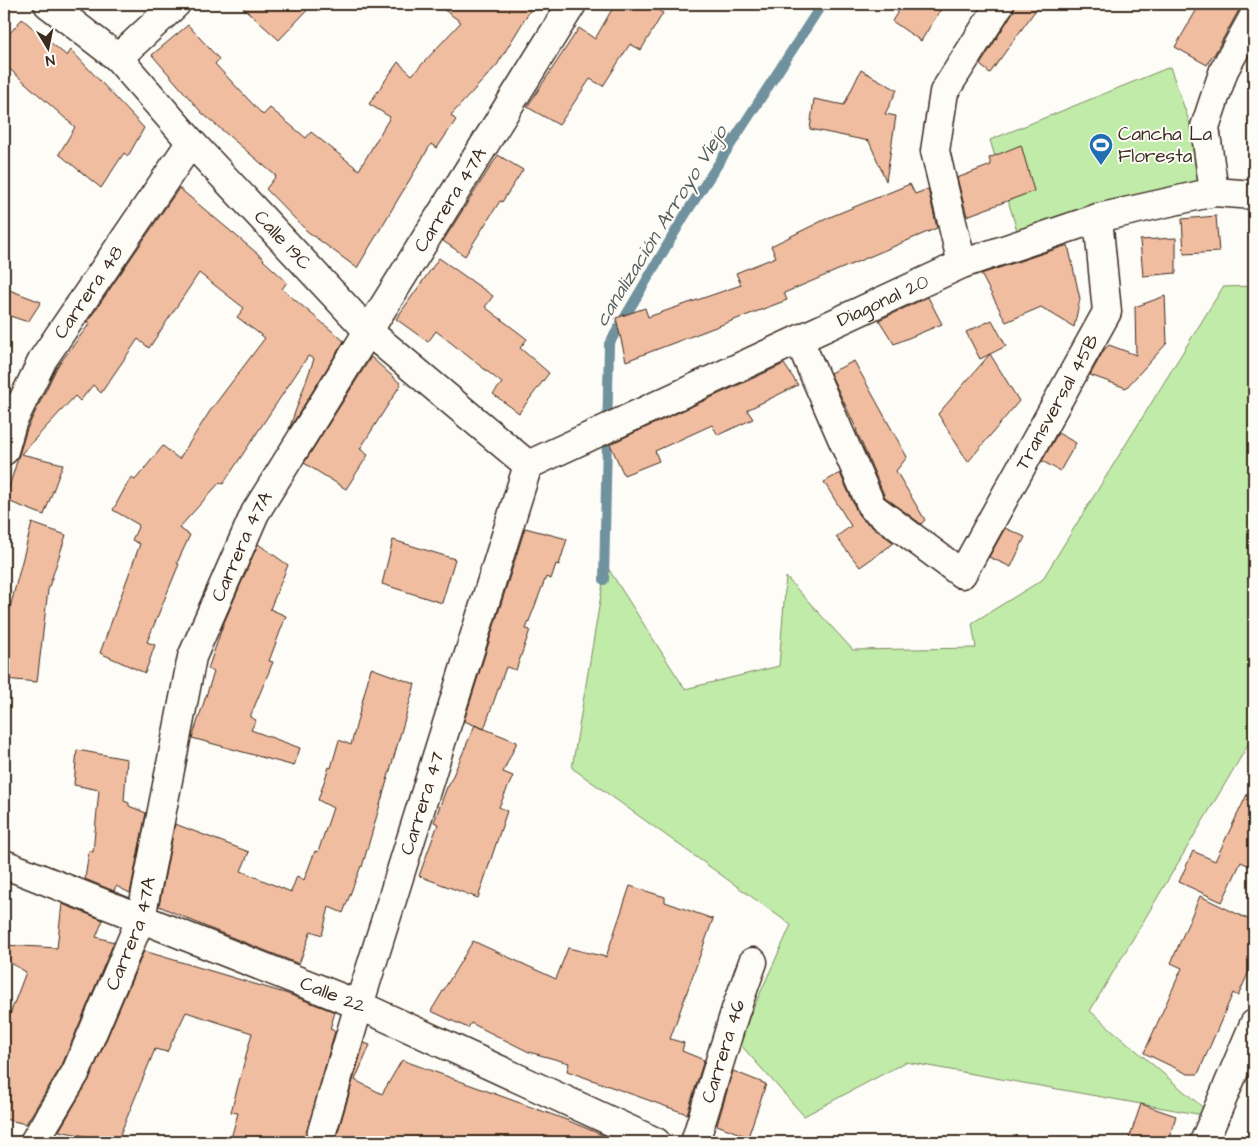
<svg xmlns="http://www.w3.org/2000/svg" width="1258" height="1146" viewBox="0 0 1258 1146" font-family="'Architects Daughter',sans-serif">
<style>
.green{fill:#c0eba8;stroke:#7e8a63}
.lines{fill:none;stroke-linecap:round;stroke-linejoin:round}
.stream{stroke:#6f919e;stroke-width:10}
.building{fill:#f0bda1;stroke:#3b2a1e}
.minor-casing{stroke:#3b2a1e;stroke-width:31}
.tertiary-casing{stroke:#3b2a1e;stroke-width:31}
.minor{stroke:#fdfcf7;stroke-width:28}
.tertiary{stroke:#fdfcf7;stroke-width:28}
.labels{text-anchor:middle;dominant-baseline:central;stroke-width:4;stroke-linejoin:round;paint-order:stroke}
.poi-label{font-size:19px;fill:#3b2a1e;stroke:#fdfcf7;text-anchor:start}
.street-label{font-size:19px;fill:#3b2a1e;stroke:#fdfcf7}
.water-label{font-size:20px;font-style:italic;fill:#555d5e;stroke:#fdfcf7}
</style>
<rect width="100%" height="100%" fill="#fdfcf7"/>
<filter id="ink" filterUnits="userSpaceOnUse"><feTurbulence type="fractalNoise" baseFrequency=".02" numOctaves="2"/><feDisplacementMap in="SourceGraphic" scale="10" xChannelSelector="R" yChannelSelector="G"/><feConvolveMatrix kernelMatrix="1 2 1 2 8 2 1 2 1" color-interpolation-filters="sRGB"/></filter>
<g filter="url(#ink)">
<path class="green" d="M 1170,67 L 1214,192 L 1021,244 L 990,140 Z
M 1254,286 L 1254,735 L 1090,1011 L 1214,1117 L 906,1062 L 804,1116 L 738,1042 L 791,925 L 572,768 L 606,565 L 685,689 L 779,666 L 786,577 L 853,650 L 976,648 L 972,623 L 1042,580 L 1223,287 Z"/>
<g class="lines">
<path class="stream" d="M 604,580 L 609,344 L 685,215 L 822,4"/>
</g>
<path class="building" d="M 239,4 L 313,4 L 279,40 Z
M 436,4 L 534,4 L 497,65 L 451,115 L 456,120 L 437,148 L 431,144 L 357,268 L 307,231 L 266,189 L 276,176 L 202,113 L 152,55 L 188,25 L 219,59 L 215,64 L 263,115 L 270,108 L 306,138 L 311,132 L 359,170 L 390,117 L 369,104 L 398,62 L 412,75 L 461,22 Z
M 615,4 L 647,4 L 663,13 L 641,50 L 630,44 L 603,86 L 590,79 L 559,125 L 527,107 L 579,28 L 595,39 Z
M 903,4 L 944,4 L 921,41 L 892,21 Z
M 1015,4 L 1040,4 L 990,73 L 980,65 L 1013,12 Z
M 1200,4 L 1245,4 L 1240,8 L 1214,55 L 1212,56 L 1207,65 L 1175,47 Z
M 22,19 L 67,56 L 71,50 L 144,128 L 128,156 L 124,153 L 101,188 L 59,154 L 75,127 L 4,64 L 4,40 Z
M 861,70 L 897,90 L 885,114 L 896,116 L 886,181 L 869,141 L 810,129 L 814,99 L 844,105 Z
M 1021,145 L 1034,191 L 967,216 L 957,178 L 991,165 L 989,158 Z
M 498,155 L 523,170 L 502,202 L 500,201 L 465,256 L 443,241 Z
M 910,184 L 915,194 L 928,189 L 937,228 L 784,293 L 787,300 L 626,361 L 616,318 L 645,308 L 648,317 L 741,285 L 736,273 L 776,257 L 771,246 L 830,217 Z
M 179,188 L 264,259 L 263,260 L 287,282 L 282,289 L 344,341 L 289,429 L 314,359 L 308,356 L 223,484 L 220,482 L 179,528 L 190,535 L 177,563 L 179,564 L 147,642 L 155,645 L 145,673 L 100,653 L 140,544 L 132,540 L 139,525 L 113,510 L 131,477 L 135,480 L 163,446 L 179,459 L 210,411 L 265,338 L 237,317 L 244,308 L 199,273 L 149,348 L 138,339 L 101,393 L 93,385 L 80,401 L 75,396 L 21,454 L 63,464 L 44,515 L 5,500 L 27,429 L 57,367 L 90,323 L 88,321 Z
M 1216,216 L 1219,252 L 1184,254 L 1182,219 Z
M 1176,238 L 1176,273 L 1143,276 L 1140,240 Z
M 1068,245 L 1080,299 L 1074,327 L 1041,307 L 1006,322 L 981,274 Z
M 439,258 L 493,296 L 485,307 L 527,339 L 520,348 L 549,373 L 519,413 L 493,394 L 502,383 L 436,331 L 428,342 L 396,319 Z
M 4,288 L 41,302 L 28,322 L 4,314 Z
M 1165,296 L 1167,343 L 1126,388 L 1090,375 L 1104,350 L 1109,345 L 1136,355 L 1135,307 Z
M 928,297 L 942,324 L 894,344 L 879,320 Z
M 992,320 L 1006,346 L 980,359 L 966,332 Z
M 990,354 L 1019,401 L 968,462 L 938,414 Z
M 371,357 L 401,384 L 360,449 L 368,455 L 346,489 L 304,463 Z
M 854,361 L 907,457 L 896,471 L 925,520 L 921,524 L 885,497 L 856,430 L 857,430 L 830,373 Z
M 784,364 L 798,385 L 747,410 L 753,419 L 718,435 L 712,425 L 655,451 L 659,461 L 624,475 L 610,444 Z
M 1058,433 L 1076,443 L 1060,471 L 1042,461 Z
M 840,473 L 858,514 L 863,520 L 894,543 L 860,567 L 836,537 L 851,526 L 824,482 Z
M 32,523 L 66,535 L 48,590 L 37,682 L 4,679 L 5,627 Z
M 525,528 L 567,539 L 559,565 L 556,564 L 551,579 L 546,577 L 526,629 L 530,630 L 516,670 L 506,667 L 484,729 L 464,721 Z
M 1005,528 L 1025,537 L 1011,567 L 989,557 Z
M 393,540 L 455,559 L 442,603 L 382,584 Z
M 258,544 L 288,565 L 270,609 L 286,616 L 269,661 L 273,662 L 250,717 L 256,720 L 251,730 L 300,748 L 294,766 L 192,738 L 214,672 L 208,669 L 223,625 Z
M 371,668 L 415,684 L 362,867 L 361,866 L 343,913 L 329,907 L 322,935 L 311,931 L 299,964 L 211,929 L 159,906 L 175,824 L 249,852 L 241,871 L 291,892 L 297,876 L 304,880 L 315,851 L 318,852 L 333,808 L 318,800 L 329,767 L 331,768 L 339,740 L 351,745 Z
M 475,725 L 517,742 L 503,772 L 513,776 L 499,807 L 507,811 L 478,898 L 419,876 L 438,824 L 434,822 L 447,787 L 448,787 Z
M 77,750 L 127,759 L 124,801 L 129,803 L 129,806 L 146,813 L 130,893 L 116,886 L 114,891 L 85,879 L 89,851 L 93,852 L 99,790 L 74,785 Z
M 1254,780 L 1254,868 L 1241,862 L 1222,902 L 1179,882 L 1193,851 L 1215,861 Z
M 630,886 L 665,897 L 665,902 L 713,919 L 670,1039 L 684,1043 L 682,1051 L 704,1060 L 687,1114 L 567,1071 L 569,1063 L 529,1052 L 471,1023 L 468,1028 L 431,1011 L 473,941 L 556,979 L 568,948 L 606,957 Z
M 1200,896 L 1254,922 L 1254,960 L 1238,996 L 1233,993 L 1198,1074 L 1188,1074 L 1144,1053 L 1182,968 L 1171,963 Z
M 62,904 L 103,920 L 96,937 L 114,942 L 62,1065 L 26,1124 L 4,1119 L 4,1030 L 26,972 L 4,959 L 4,945 L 57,948 Z
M 144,951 L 288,994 L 335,1012 L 330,1029 L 335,1031 L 304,1142 L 230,1142 L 238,1113 L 231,1112 L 252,1033 L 186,1012 L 167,1052 L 155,1049 L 117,1142 L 59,1131 L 90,1078 Z
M 364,1043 L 370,1045 L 355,1080 L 382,1094 L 402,1060 L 564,1119 L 619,1142 L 335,1142 Z
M 733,1071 L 766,1084 L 748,1137 L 717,1125 Z
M 1141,1104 L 1176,1116 L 1168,1142 L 1128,1142 Z"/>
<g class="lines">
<defs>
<g id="minor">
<path id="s1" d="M 48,4 L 118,58 L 191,142 L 368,331 L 528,465"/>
<path d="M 118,58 L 176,4"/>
<path d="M 1214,192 L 1205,127 L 1224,70 L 1254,16"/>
<path d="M 962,264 L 935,151 L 944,92 L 1000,4"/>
<path id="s2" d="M 799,340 L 872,507 L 962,574 L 1107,312 L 1098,218"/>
<path id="s3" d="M 4,451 L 12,423 L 43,359 L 191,142"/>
<path id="s4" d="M 528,465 L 962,264 L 1098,218 L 1214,192 L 1254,195"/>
<path id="s5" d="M 4,864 L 359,1005 L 656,1142"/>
<path id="s6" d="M 34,1142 L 76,1072 L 141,918 L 192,657 L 255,513 L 572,4"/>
<path id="s7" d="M 319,1142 L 359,1005 L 528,465"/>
<path id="s8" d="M 695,1142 L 736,1009 L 753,962"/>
</g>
<path id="tertiary" d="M 1204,1142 L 1254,1024"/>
</defs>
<use href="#minor" class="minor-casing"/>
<use href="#tertiary" class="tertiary-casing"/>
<use href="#minor" class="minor"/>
<use href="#tertiary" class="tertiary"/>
</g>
</g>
<defs>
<symbol id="stadium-pin" viewBox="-11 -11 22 30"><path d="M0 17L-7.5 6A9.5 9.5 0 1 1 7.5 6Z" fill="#1f6fb2" stroke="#fdfcf7"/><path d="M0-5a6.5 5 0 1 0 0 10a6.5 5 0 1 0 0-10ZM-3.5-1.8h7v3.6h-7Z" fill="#fff"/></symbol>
</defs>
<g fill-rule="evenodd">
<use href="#stadium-pin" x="1087" y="131" width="28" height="38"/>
</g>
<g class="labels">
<g class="poi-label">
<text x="1118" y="134">Cancha La<tspan x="1118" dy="22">Floresta</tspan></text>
</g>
<g class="street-label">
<text stroke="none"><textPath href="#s6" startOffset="1041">Carrera 47A</textPath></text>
<text stroke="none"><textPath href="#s1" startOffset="334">Calle 19C</textPath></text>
<text stroke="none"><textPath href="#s3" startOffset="181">Carrera 48</textPath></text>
<text stroke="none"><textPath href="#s4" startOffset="391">Diagonal 20</textPath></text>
<text stroke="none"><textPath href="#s2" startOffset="491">Transversal 45B</textPath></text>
<text stroke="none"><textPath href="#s6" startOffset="636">Carrera 47A</textPath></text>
<text stroke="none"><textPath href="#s7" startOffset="354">Carrera 47</textPath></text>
<text stroke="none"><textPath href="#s6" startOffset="231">Carrera 47A</textPath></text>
<text stroke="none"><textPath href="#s5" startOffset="354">Calle 22</textPath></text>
<text stroke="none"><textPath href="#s8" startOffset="95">Carrera 46</textPath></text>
</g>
<g class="water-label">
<text transform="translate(661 226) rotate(-58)">canalización Arroyo Viejo</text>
</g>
</g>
<rect width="1258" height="1146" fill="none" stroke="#fdfcf7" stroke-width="20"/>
<rect x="10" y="10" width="1238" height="1126" fill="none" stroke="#3b2a1e" stroke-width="2" filter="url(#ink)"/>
<g transform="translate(48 48) rotate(170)" stroke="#fdfcf7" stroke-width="4" paint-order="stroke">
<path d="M0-4L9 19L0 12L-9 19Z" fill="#3b2a1e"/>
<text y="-8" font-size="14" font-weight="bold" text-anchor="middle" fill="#3b2a1e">N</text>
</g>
</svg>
